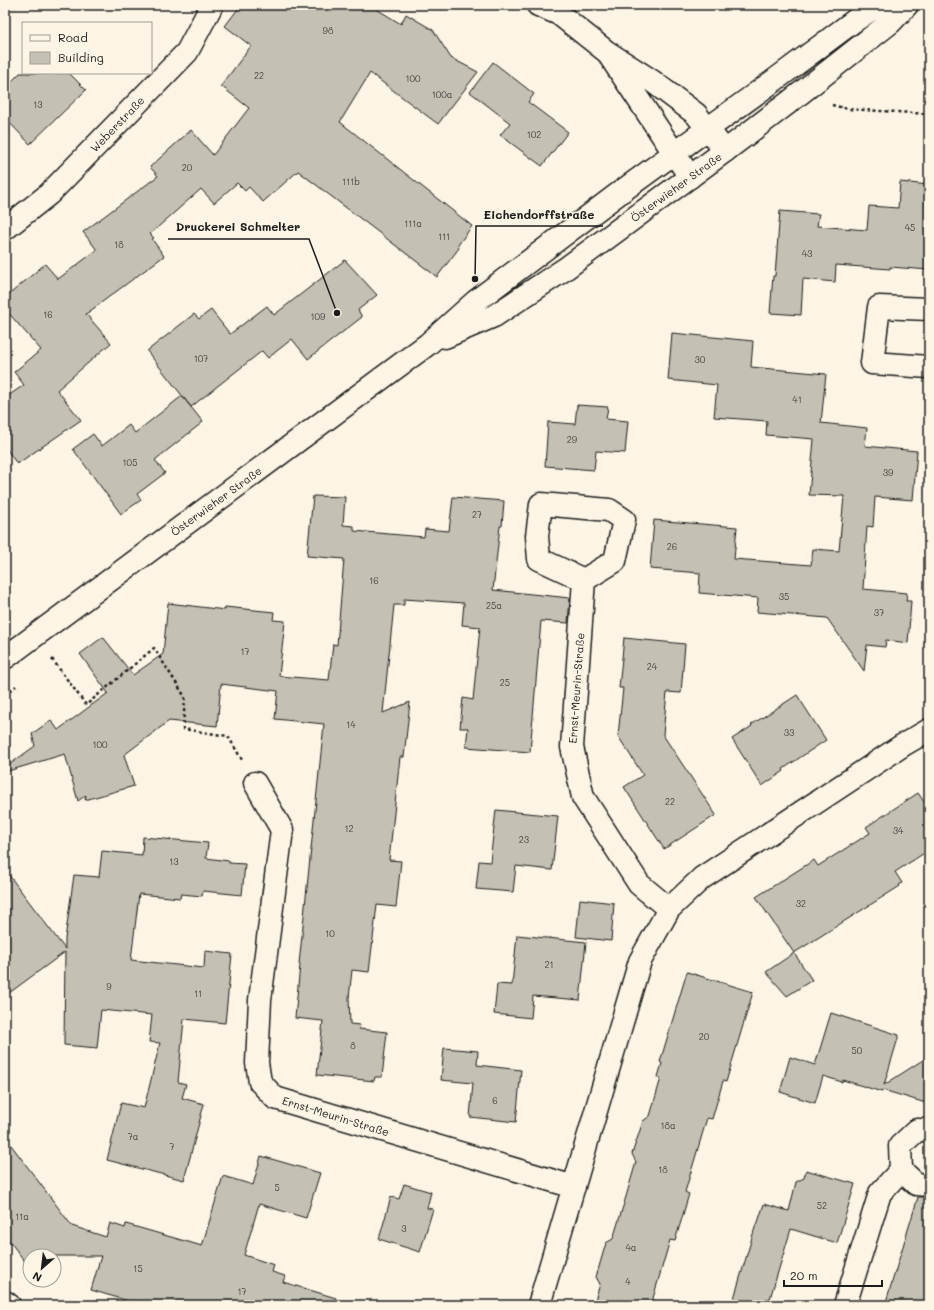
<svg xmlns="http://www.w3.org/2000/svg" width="934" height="1310" viewBox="0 0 934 1310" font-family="Mali,sans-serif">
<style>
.building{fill:#c4c0b3;stroke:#1c1c1c}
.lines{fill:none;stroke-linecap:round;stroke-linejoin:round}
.street-casing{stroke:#1c1c1c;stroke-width:25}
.secondary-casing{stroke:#1c1c1c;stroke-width:25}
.path{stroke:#1c1c1c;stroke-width:2.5;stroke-dasharray:3 3;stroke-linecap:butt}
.street{stroke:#fcf5e5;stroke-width:22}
.secondary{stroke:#fcf5e5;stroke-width:22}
.labels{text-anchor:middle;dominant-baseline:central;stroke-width:3;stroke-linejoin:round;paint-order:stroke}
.number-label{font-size:9px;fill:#464542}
.street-label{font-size:11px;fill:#1c1c1c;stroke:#fcf5e5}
.leader{fill:none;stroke:#1c1c1c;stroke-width:1.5}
.callout-dot{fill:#1c1c1c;stroke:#fcf5e5;stroke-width:1.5}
.callout-label{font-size:12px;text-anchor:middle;font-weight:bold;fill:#1c1c1c;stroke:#fcf5e5;stroke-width:3;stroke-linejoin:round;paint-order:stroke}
</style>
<rect width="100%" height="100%" fill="#fcf5e5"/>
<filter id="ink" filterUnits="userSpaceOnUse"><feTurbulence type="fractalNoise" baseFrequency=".025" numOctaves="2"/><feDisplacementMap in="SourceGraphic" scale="8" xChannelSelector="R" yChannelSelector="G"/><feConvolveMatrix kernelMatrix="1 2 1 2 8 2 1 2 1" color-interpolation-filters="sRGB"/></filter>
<g filter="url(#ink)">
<path class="building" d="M 241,5 L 370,5 L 401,24 L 406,14 L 433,30 L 451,58 L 478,72 L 438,124 L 370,73 L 340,122 L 472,226 L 458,245 L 459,248 L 437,277 L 298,171 L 263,202 L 249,187 L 245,191 L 237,183 L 214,203 L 201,189 L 150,234 L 154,238 L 152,239 L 164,256 L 86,314 L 111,343 L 57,390 L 81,420 L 17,464 L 5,447 L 5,398 L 24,385 L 14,372 L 41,350 L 5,309 L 5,298 L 45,264 L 58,279 L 97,250 L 83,232 L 158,176 L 150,167 L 191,130 L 213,155 L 249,108 L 221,86 L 251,46 L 225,26 Z
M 493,62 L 534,94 L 528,102 L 568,132 L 542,166 L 500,135 L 510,123 L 470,92 Z
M 20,73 L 69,73 L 86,90 L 30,144 L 5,118 L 5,88 Z
M 900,182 L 929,185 L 929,270 L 890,267 L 890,269 L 836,265 L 835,282 L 803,279 L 801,315 L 770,313 L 773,276 L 775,276 L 780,211 L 819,214 L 817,226 L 867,230 L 869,206 L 898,208 Z
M 345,260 L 377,295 L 358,310 L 362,317 L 308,359 L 292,339 L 268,358 L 262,351 L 191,407 L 147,351 L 194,314 L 199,319 L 211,310 L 230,334 L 267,306 L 274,315 Z
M 672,333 L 753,341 L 751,367 L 826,374 L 821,423 L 867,428 L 865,446 L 917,451 L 913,500 L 875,497 L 873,527 L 867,526 L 863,589 L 907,593 L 906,601 L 911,601 L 908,643 L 886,640 L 885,647 L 867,645 L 864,671 L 827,618 L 757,612 L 758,598 L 699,593 L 700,573 L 650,569 L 654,520 L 737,527 L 734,559 L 811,565 L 813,549 L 839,551 L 844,496 L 809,495 L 814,439 L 766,435 L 767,421 L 714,417 L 717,385 L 668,380 Z
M 182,396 L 203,422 L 155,460 L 165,473 L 137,494 L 141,500 L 121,514 L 73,449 L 93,434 L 102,446 L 129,425 L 135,433 Z
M 577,405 L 608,407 L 606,419 L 628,421 L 625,453 L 596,451 L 594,470 L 545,466 L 548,422 L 575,424 Z
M 313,496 L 345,497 L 343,525 L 354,526 L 354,531 L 424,537 L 425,529 L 449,531 L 453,497 L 504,501 L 502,526 L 500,526 L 493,590 L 570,598 L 568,623 L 541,621 L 530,752 L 466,747 L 468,728 L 460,728 L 463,698 L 473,700 L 480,627 L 462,625 L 464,603 L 404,599 L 404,605 L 394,605 L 383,713 L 410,702 L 404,757 L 400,757 L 389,860 L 401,861 L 396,907 L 377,905 L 369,972 L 352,970 L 349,998 L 350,1024 L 360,1025 L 359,1029 L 387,1032 L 382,1077 L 375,1077 L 374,1081 L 317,1075 L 323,1021 L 295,1018 L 300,965 L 299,964 L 324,724 L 275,719 L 278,691 L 221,684 L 217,726 L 169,721 L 124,755 L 134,786 L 85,800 L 86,795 L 78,801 L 65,754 L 8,771 L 6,767 L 35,746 L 32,734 L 51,720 L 58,730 L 108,693 L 80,654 L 103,637 L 133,675 L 163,654 L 168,603 L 225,610 L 225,607 L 274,612 L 273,620 L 285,621 L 279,676 L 329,680 L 333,644 L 337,645 L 344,559 L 307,556 Z
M 624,638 L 685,644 L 681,693 L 667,692 L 663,735 L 716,815 L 664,849 L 624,787 L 643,775 L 618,736 L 623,688 L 619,688 Z
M 797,695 L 826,740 L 783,769 L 784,771 L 762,786 L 732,739 L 752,726 L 751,725 Z
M 918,793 L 929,809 L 929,850 L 895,872 L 902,883 L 899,885 L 900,886 L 794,953 L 756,897 L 814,860 L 818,866 L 870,833 L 866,827 Z
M 496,810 L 558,816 L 552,870 L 516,866 L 513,892 L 476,889 L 479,861 L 490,862 Z
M 143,837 L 208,843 L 206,858 L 229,861 L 229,863 L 245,864 L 242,895 L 203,891 L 202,896 L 181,894 L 180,898 L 139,894 L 131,960 L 204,968 L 205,951 L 232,954 L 225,1023 L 184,1019 L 178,1082 L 186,1084 L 182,1098 L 204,1104 L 184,1180 L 107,1160 L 121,1103 L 144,1108 L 160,1043 L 149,1042 L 152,1015 L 101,1010 L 97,1048 L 64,1045 L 65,952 L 5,996 L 5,870 L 65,949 L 65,939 L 74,875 L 99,877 L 102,851 L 142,855 Z
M 580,899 L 614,903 L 611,941 L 576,937 Z
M 517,935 L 586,942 L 580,1000 L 533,996 L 531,1018 L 494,1014 L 497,984 L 512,985 Z
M 794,953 L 812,980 L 787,996 L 766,972 Z
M 687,972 L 753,992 L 726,1082 L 723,1081 L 712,1119 L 707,1118 L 685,1192 L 689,1194 L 682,1218 L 675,1241 L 670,1240 L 651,1305 L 611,1305 L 595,1300 L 600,1284 L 596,1277 L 606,1243 L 613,1239 L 625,1200 L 636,1162 L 632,1154 L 643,1121 L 650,1116 L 661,1078 L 658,1077 L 662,1063 L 660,1062 Z
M 831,1013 L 899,1035 L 884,1085 L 929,1056 L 929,1104 L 883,1090 L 882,1092 L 843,1080 L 842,1082 L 823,1076 L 815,1103 L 780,1092 L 790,1057 L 815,1065 Z
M 444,1048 L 478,1051 L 477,1065 L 521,1070 L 516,1122 L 470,1117 L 473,1083 L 441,1080 Z
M 5,1137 L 72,1226 L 106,1237 L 110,1223 L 125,1228 L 126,1224 L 202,1246 L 223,1176 L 253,1185 L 261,1156 L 320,1173 L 306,1218 L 259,1204 L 244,1255 L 274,1265 L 272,1272 L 285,1276 L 283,1282 L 336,1298 L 335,1305 L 142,1305 L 91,1290 L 101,1256 L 30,1256 L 30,1266 L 29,1267 L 5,1235 Z
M 806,1170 L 855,1184 L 837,1243 L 791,1229 L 768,1305 L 732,1305 L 756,1224 L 757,1225 L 764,1204 L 789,1211 L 796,1182 L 804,1178 Z
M 404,1184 L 431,1192 L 427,1208 L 433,1209 L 420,1252 L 379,1239 L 391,1197 L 399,1199 Z
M 918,1197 L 929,1197 L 929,1305 L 885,1305 Z"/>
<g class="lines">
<defs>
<path id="street" d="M 538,5 L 559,14 L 607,52 L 652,81 L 696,114 L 725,151
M 611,58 L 690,177
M 5,229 L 49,194 L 187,52 L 212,5
M 929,309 L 879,307 L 872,363 L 929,367
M 584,580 L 539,559 L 537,536 L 541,504 L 609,510 L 624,520 L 615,561 L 584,580 L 572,747 L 583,797 L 639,884 L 669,909
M 255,783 L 282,830 L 260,1000 L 257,1063 L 260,1082 L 275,1098 L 574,1187
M 929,1130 L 917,1130 L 900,1146 L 901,1170 L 916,1184 L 929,1185
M 5,1302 L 9,1305
M 539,1305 L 640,961 L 669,909 L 702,878 L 903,745 L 929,730
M 845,1305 L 880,1193 L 901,1170"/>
<path id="secondary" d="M 445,337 L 494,316 L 565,269 L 725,151 L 788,103 L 891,22 L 907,5
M 5,658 L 428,344 L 476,301 L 618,194 L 772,82 L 854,21 L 878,5"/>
</defs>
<use href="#street" class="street-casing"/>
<use href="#secondary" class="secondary-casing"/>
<path class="path" d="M 832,105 L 848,109 L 929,114
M 52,659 L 86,705 L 154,648 L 185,697 L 183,729 L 228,736 L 242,760
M 5,694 L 16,686"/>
<use href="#street" class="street"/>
<use href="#secondary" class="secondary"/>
</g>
</g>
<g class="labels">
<g class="number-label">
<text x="328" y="30">98</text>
<text x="259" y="75">22</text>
<text x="413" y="78">100</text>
<text x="442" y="94">100a</text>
<text x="38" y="104">13</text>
<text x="534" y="134">102</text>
<text x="187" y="167">20</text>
<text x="351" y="181">111b</text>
<text x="413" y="223">111a</text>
<text x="910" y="227">45</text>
<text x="444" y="236">111</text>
<text x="119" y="244">18</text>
<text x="807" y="253">43</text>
<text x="48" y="314">16</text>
<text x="318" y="316">109</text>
<text x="201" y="358">107</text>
<text x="700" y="359">30</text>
<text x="797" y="399">41</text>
<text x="572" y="439">29</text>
<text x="130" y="462">105</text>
<text x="888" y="472">39</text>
<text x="477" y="514">27</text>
<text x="672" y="546">26</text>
<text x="374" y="580">16</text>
<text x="784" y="596">35</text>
<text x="494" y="605">25a</text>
<text x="879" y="612">37</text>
<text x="245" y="651">17</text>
<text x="652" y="666">24</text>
<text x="505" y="682">25</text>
<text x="351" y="724">14</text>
<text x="789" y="732">33</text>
<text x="100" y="744">100</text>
<text x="670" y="801">22</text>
<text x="349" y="828">12</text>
<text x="898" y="830">34</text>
<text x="524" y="839">23</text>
<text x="174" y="861">13</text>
<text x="801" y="903">32</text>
<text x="330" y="933">10</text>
<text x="549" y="964">21</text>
<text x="109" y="986">9</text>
<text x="198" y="993">11</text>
<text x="704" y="1036">20</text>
<text x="353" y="1045">8</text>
<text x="857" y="1050">50</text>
<text x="495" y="1100">6</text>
<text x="668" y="1125">18a</text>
<text x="133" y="1136">7a</text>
<text x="172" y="1146">7</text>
<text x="663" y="1169">18</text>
<text x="277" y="1187">5</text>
<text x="822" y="1205">52</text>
<text x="22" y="1216">11a</text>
<text x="404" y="1228">3</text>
<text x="631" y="1247">4a</text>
<text x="138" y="1268">15</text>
<text x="628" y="1281">4</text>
<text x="242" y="1291">17</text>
</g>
<g class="street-label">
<text transform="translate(117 124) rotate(-46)">Weberstraße</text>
<text transform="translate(676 187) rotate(-36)">Österwieher Straße</text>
<text transform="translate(216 501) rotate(-36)">Österwieher Straße</text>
<text transform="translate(576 688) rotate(-86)">Ernst-Meurin-Straße</text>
<text transform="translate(336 1116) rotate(17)">Ernst-Meurin-Straße</text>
</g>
</g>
<path class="leader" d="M475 279L476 226H603M337 313L309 239H168"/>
<g class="callout-dot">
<circle cx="475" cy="279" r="4"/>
<circle cx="337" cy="313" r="4"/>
</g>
<g class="callout-label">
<text x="539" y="219">Eichendorffstraße</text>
<text x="238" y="231">Druckerei Schmelter</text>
</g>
<rect width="934" height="1310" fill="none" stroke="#fcf5e5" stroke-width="20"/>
<rect x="10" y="10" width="914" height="1290" fill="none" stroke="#1c1c1c" stroke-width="1.5" filter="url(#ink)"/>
<rect x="22" y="22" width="130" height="52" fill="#fcf5e5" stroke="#a29e95"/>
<rect x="30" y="35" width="20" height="6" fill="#fcf5e5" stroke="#a29e95"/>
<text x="58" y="42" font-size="12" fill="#1c1c1c">Road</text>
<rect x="30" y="52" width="20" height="12" fill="#c4c0b3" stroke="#a29e95"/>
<text x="58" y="62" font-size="12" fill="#1c1c1c">Building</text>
<g transform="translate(42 1268) rotate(208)"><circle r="19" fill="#fcf5e5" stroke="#a29e95"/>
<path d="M0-3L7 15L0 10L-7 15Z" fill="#1c1c1c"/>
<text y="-6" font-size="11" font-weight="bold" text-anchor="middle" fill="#1c1c1c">N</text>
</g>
<path d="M784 1280v6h98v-6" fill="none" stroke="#1c1c1c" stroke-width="2"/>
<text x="790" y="1280" font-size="12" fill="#1c1c1c" stroke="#fcf5e5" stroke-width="3" paint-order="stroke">20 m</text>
</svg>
